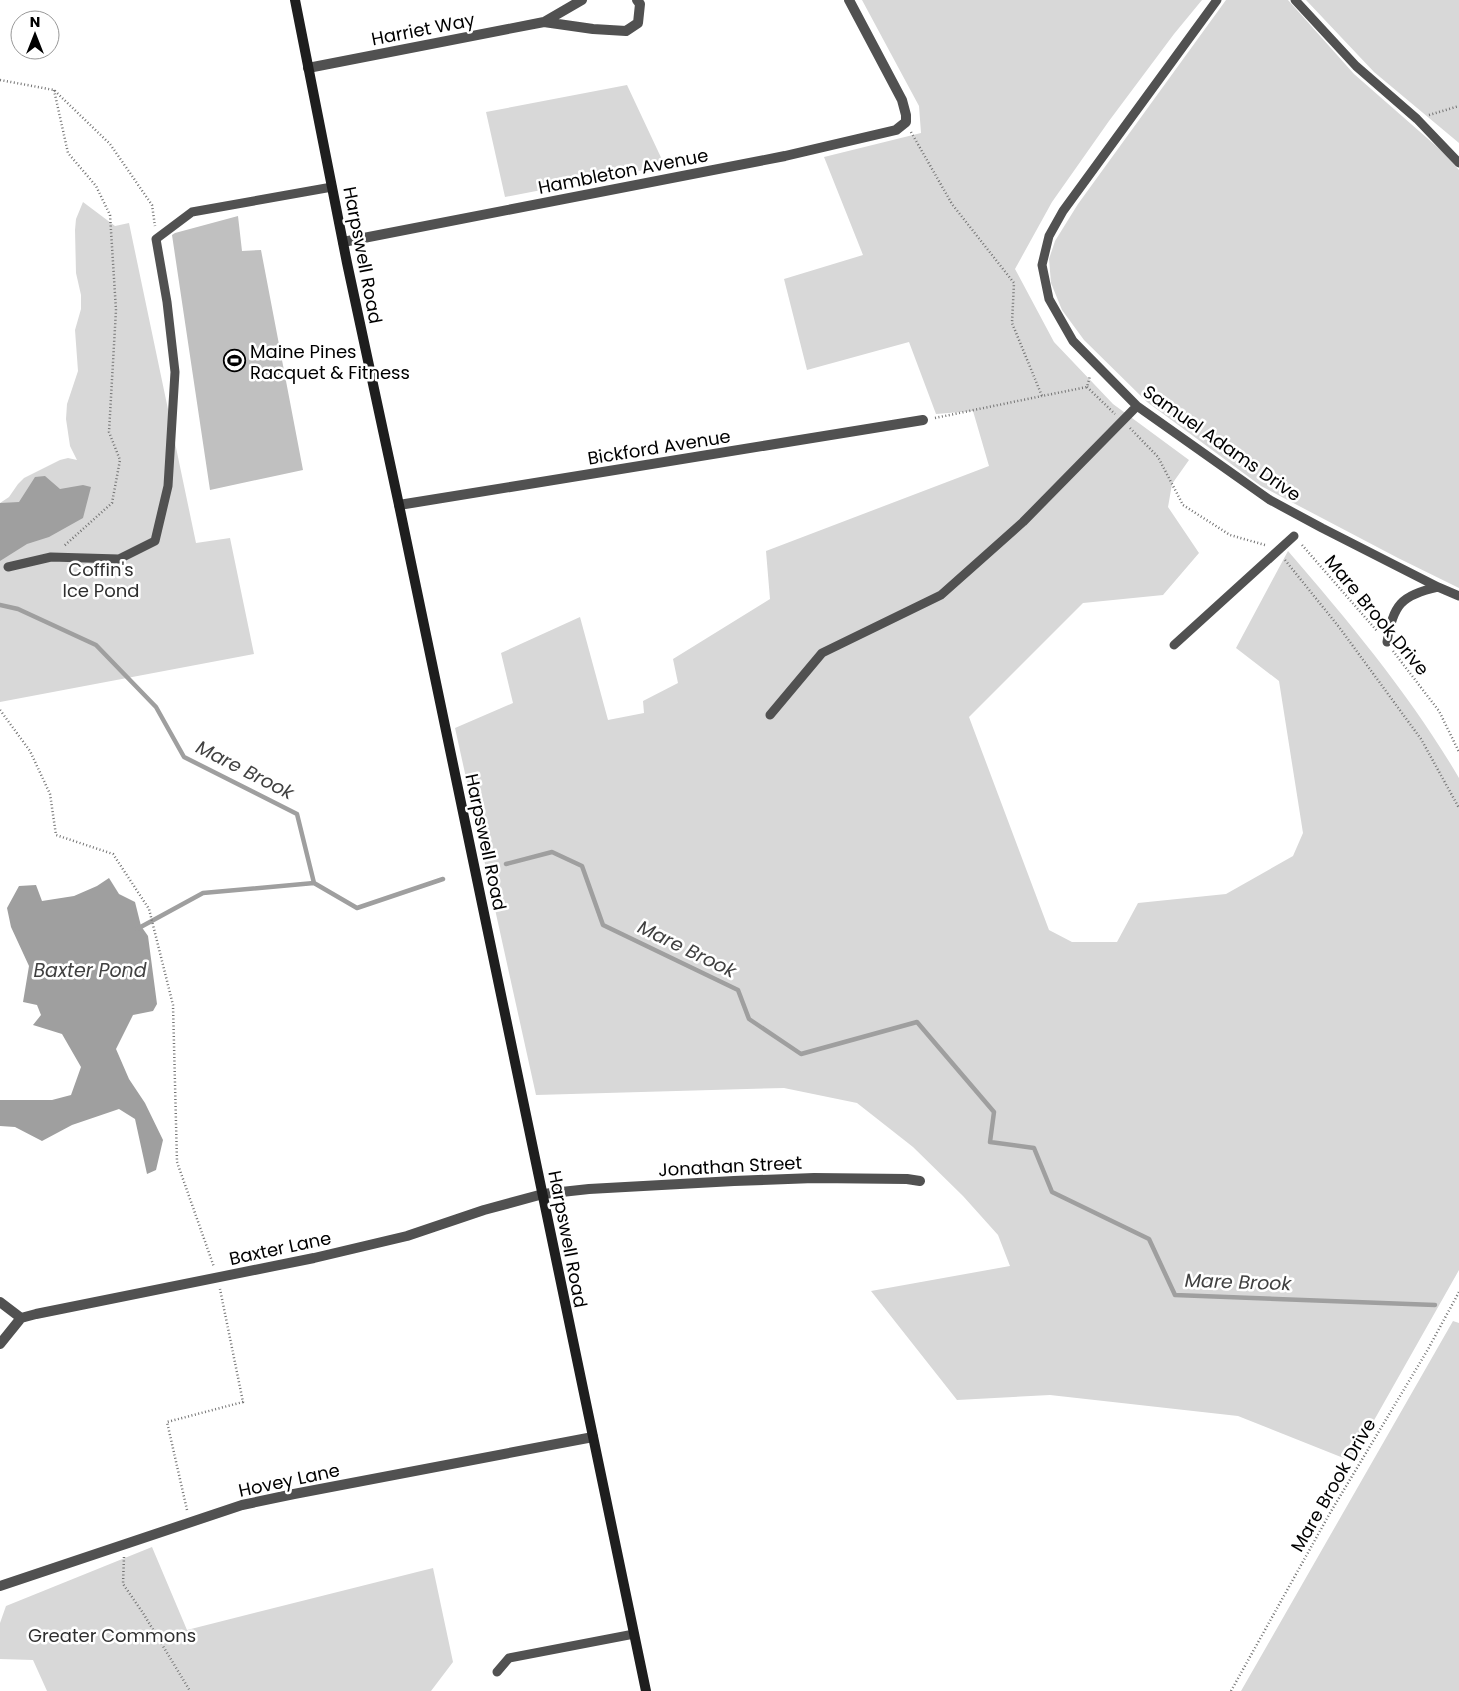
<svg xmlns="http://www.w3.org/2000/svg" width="1459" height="1691" viewBox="0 0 1459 1691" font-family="Poppins,sans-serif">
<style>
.green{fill:#d8d8d8}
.water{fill:#9f9f9f}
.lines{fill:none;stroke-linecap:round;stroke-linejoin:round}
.stream{stroke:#9f9f9f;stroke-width:4.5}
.building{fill:#c0c0c0}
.path{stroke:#737373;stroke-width:2.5;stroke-dasharray:1 2.5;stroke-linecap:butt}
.service{stroke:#515151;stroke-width:9}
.minor{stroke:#515151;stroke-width:10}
.secondary{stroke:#1e1e1e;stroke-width:10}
.labels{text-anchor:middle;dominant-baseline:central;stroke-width:5;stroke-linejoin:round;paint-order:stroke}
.street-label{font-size:18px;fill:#000;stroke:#fff}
.poi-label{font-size:18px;fill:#000;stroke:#fff;text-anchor:start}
.park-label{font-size:18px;fill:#2f2f2f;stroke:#fff}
.water-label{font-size:19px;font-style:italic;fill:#404040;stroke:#fff}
</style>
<rect width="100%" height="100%" fill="#fff"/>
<path class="green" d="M 862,0 L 1202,0 L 1174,34 L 1109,121 L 1052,202 L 1015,269 L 1054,342 L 1113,404 L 1189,460 L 1172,484 L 1168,507 L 1199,553 L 1163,595 L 1083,603 L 969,717 L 1049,930 L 1072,942 L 1117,942 L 1138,903 L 1226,894 L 1293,856 L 1303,833 L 1279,681 L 1236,648 L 1288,551 C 1350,623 1411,696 1459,778 L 1459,1270 L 1351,1461 L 1238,1416 L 1050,1395 L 957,1400 L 871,1291 L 1010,1266 L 998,1235 L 963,1196 L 913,1147 L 857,1103 L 784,1088 L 536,1095 L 455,728 L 513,703 L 501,653 L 580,617 L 608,720 L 644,713 L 643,701 L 678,683 L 673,659 L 770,599 L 766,551 L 989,466 L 973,411 L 936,414 L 909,342 L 807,370 L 784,279 L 863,255 L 824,157 L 921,133 L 919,106 Z
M 1226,0 L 1288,0 L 1354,74 L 1443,152 L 1459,170 L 1459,588 L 1398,558 L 1261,486 L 1147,402 L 1084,340 L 1062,310 L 1051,283 L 1049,259 L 1055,241 L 1078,204 Z
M 1306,0 L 1459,0 L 1459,143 L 1374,72 Z
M 627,85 L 665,166 L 505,197 L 486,112 Z
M 83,202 L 115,226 L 129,223 L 196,543 L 230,538 L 254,654 L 0,702 L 0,503 L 9,497 L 18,484 L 24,478 L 60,460 L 68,458 L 77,460 L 70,446 L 66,419 L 67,404 L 78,371 L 75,330 L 81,309 L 81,295 L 76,273 L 75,230 L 76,219 Z
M 1453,1321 L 1459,1323 L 1459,1691 L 1241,1691 Z
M 152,1547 L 187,1630 L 433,1568 L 453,1662 L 431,1691 L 47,1691 L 33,1660 L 0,1659 L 0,1623 L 6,1606 Z"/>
<path class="water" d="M 45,476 L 60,489 L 83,485 L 91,487 L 83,518 L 49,537 L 27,544 L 0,561 L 0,503 L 19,502 L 35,477 Z
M 109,878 L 119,894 L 135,902 L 141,926 L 148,936 L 157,1004 L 153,1011 L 133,1015 L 116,1049 L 129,1079 L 145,1103 L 163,1140 L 156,1170 L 147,1174 L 135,1119 L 119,1109 L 72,1125 L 42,1141 L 15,1127 L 0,1126 L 0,1100 L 52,1100 L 71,1095 L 81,1067 L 62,1034 L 33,1025 L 41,1015 L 37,1005 L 23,1002 L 29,966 L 11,927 L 7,908 L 19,886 L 36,885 L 42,901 L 74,896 L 97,886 Z"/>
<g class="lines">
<path class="stream" d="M 0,605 L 18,609 L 96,645 L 156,707 L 184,757 L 297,814 L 314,883 L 357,908 L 443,879
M 506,864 L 552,852 L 582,866 L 603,925 L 738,990 L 749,1019 L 801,1054 L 917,1022 L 994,1112 L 990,1142 L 1034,1148 L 1052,1192 L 1149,1239 L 1175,1295 L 1435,1305
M 137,929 L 203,893 L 314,883"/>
</g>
<path class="building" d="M 238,216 L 242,251 L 261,250 L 303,470 L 210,490 L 172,235 L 175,233 Z"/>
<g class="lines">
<path class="path" d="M 0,80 L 54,90 L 110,144 L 152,205 L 155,226
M 54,90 L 68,153 L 96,186 L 110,215 L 116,310 L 109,432 L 120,460 L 112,503 L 64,546
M 1429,115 L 1459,106
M 911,132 L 952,204 L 1014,283 L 1012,323 L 1042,396 L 1087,387 L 1090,376
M 1087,387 L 1115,414
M 935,418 L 1042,396
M 1130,428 L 1158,457 L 1183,505 L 1230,535 L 1265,545
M 1302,545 L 1377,631
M 1285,560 L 1339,627 L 1421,739 L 1459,808
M 1393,651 L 1439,711 L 1459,752
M 0,710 L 30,751 L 50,794 L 56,835 L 113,854 L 149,909 L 173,1005 L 177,1162 L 214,1267
M 187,1510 L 167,1422 L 243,1402 L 220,1289
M 124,1557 L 123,1584 L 143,1613 L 190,1691
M 1231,1691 L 1330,1513 L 1427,1351 L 1459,1292"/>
<path class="service" d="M 1217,0 L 1063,211 L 1049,236 L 1042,265 L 1049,299 L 1073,341 L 1137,406 L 1270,500 L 1322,528 L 1438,587 L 1459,596
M 1295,0 L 1356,66 L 1417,119 L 1459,163
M 8,567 L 51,557 L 119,559 L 155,541 L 168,486 L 175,372 L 167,302 L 156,239 L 192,212 L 332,187
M 1387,642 C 1393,605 1401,595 1438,587
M 1174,645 L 1294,536
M 770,715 L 822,653 L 941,595 L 1023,522 L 1137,406
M 497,1672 L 509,1658 L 634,1634"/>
<path class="minor" d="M 544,22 L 593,29 L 626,31 L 638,23 L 640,4 L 637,0
M 308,68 L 544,22 L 582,0
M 343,242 L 785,156 L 896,130 L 906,122 L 906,115 L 902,100 L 849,0
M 399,505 L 923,420
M 0,1302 L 21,1318 L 0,1344
M 21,1318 L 36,1314 L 314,1258 L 407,1236 L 484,1210 L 543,1194 L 589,1189 L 734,1181 L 814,1178 L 907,1179 L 920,1181
M 0,1586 L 242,1505 L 294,1494 L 593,1437"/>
<path class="secondary" d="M 295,0 L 347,263 L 399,505 L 646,1691"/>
</g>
<defs>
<symbol id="stadium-ring" viewBox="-11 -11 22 22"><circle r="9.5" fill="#fff" stroke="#000" stroke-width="1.5"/><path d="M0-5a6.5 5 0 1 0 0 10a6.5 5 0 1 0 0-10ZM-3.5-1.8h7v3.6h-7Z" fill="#000"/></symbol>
</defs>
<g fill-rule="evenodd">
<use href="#stadium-ring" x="222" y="348" width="25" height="25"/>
</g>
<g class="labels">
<g class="street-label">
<text transform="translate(423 29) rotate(-11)">Harriet Way</text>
<text transform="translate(623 171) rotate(-11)">Hambleton Avenue</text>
<text transform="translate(363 255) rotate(79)">Harpswell Road</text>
<text transform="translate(1222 443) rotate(35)">Samuel Adams Drive</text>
<text transform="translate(659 447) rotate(-9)">Bickford Avenue</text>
<text transform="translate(1377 615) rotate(50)">Mare Brook Drive</text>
<text transform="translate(486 842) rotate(78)">Harpswell Road</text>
<text transform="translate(730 1166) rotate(-3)">Jonathan Street</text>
<text transform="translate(568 1239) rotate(79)">Harpswell Road</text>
<text transform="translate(280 1248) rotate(-12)">Baxter Lane</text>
<text transform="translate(289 1480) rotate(-12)">Hovey Lane</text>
<text transform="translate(1333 1485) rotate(-60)">Mare Brook Drive</text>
</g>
<g class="poi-label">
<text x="250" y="351">Maine Pines<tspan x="250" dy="21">Racquet &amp; Fitness</tspan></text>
</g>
<g class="park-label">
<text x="101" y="569">Coffin's<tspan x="101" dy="21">Ice Pond</tspan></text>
<text x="112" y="1635">Greater Commons</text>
</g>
<g class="water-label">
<text transform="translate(245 770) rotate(27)">Mare Brook</text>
<text transform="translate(687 949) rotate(26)">Mare Brook</text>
<text x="90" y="970">Baxter Pond</text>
<text transform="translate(1238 1282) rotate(2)">Mare Brook</text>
</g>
</g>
<g transform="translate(35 35)"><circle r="24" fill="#ffffff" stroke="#999999"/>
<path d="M0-4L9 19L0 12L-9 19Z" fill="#000000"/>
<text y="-8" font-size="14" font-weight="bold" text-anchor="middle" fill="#000000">N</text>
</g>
</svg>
